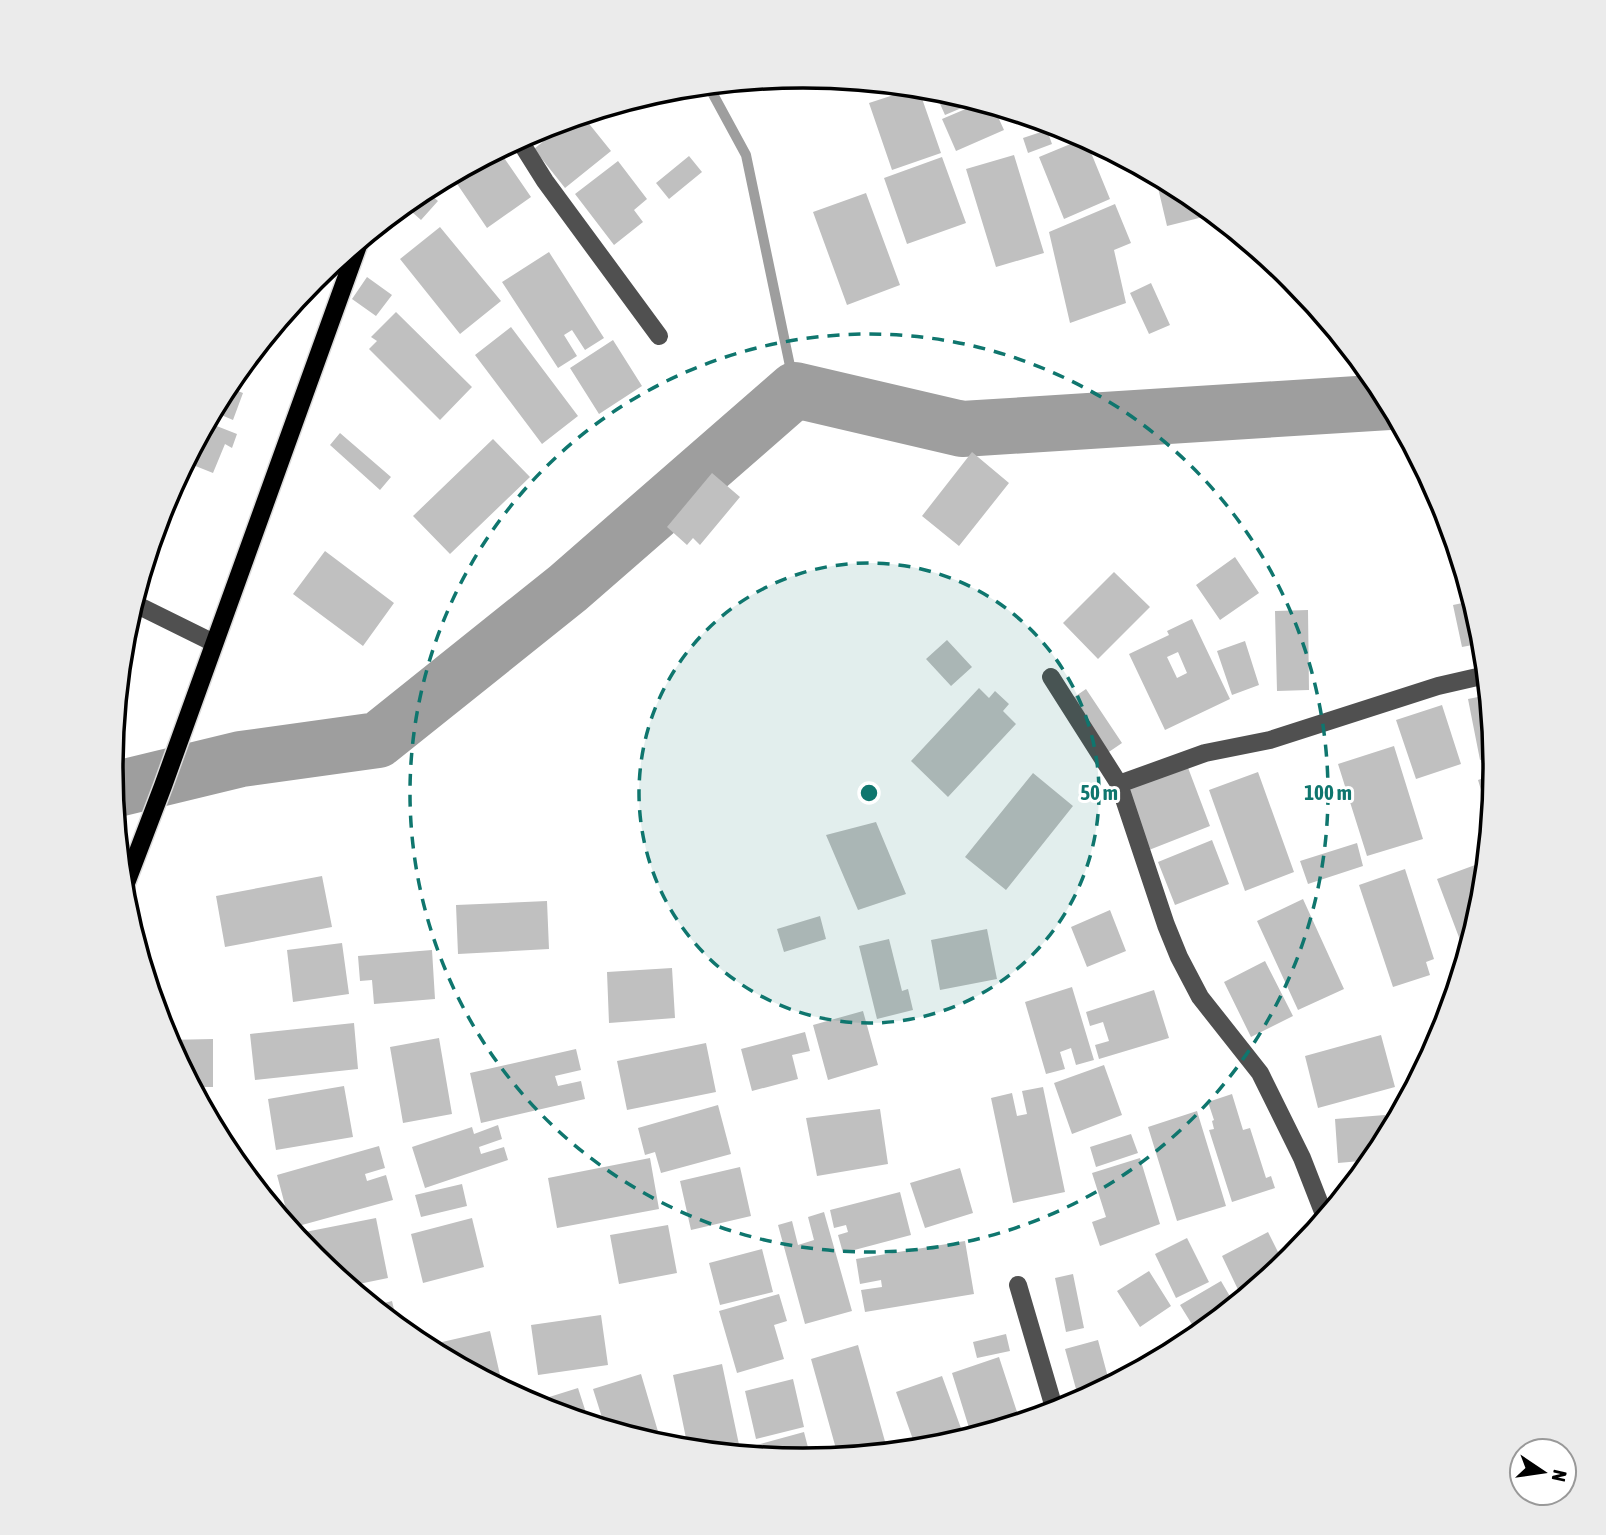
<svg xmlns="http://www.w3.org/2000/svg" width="1606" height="1535" viewBox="0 0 1606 1535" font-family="'Asap Condensed',sans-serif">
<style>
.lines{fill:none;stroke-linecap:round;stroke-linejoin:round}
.stream{stroke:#9e9e9e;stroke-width:10}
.river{stroke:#9e9e9e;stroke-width:56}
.building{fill:#c0c0c0;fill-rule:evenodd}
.major-casing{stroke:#dbdbdb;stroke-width:21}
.minor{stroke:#505050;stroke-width:18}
.major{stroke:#000;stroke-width:18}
.ring{fill:none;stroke:#0f766e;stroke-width:3.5;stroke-dasharray:12 9}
.rim{fill:none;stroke:#000;stroke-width:3.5}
.centre{fill:#0f766e;stroke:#fff;stroke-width:3.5}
.ring-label{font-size:21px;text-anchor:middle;font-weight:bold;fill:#0f766e;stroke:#fff;stroke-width:6;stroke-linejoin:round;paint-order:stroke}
</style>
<rect width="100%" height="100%" fill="#fff"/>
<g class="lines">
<path class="stream" d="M 708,85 L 746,155 L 795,390"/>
<path class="river" d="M 113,790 L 241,759 L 378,740 L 568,588 L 795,390 L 962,429 L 1389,402"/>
</g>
<path class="building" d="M 918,87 L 941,153 L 892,170 L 869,103 Z
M 933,88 L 938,89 L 978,101 L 945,115 Z
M 982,102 L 997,107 L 994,108 L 1004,130 L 956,151 L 942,119 Z
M 582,115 L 611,151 L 565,188 L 534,149 L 572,118 Z
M 1047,130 L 1052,144 L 1028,153 L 1023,138 Z
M 1085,138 L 1110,199 L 1064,219 L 1039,157 Z
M 498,149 L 531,197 L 487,228 L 451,175 Z
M 1014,155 L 1044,253 L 996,267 L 966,169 Z
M 689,156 L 702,172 L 669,199 L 656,183 Z
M 942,157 L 966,223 L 907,244 L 884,178 Z
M 618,161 L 647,199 L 634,210 L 643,222 L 614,245 L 575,194 Z
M 1155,175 L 1188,192 L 1215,214 L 1167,226 Z
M 424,189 L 438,201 L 421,220 L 403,204 Z
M 866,193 L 900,285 L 847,305 L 813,212 Z
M 1115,204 L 1131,243 L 1114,250 L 1126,303 L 1070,323 L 1049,232 Z
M 440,227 L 501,301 L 460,334 L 400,259 Z
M 549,252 L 604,338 L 585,350 L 572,330 L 564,335 L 577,356 L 558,368 L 502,282 Z
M 367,277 L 392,295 L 376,316 L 352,299 Z
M 1151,283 L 1170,325 L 1149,334 L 1130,293 Z
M 396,312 L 472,387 L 440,420 L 369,349 L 377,341 L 371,337 Z
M 511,327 L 578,416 L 542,444 L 475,355 Z
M 613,340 L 642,386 L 599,414 L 570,368 Z
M 228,387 L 243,393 L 233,420 L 219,414 Z
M 209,423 L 237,434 L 232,448 L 225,444 L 213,473 L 193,465 Z
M 340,433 L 391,477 L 380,490 L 330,445 Z
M 493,439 L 530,477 L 450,554 L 413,516 Z
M 972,452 L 1009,483 L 959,546 L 922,516 Z
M 712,473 L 740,497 L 700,545 L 693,538 L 687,545 L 667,527 Z
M 163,503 L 171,506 L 151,553 L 149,552 Z
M 325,551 L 394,603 L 363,646 L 293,594 Z
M 1235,557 L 1259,593 L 1220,620 L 1196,585 Z
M 1114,572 L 1150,607 L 1098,659 L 1063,623 Z
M 1472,601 L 1483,643 L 1462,647 L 1453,605 Z
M 1308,610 L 1309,690 L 1277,691 L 1275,611 Z
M 1192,619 L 1230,699 L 1165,730 L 1129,654 L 1169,635 L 1167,631 ZM 1178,652 L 1187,673 L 1177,678 L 1167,657 Z
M 947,640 L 972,667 L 951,686 L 926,659 Z
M 1245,641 L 1259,685 L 1232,695 L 1217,651 Z
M 979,688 L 989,698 L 995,691 L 1009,704 L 1003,711 L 1016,724 L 948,797 L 911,761 Z
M 1086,689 L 1122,743 L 1100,758 L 1064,704 Z
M 1488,695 L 1494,757 L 1480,760 L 1468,699 Z
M 1442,705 L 1461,764 L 1416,779 L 1396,720 Z
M 1394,746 L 1423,839 L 1367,856 L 1338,764 Z
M 1187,765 L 1210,826 L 1149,850 L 1125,789 Z
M 1258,772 L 1294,872 L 1245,891 L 1209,790 Z
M 1033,773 L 1073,806 L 1006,890 L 965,857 Z
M 1495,774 L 1490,819 L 1478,780 Z
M 876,822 L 906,894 L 858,910 L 826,835 Z
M 1212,840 L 1229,884 L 1175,905 L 1158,862 Z
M 1357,843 L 1363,866 L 1308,884 L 1300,861 Z
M 1486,861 L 1482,903 L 1466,956 L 1437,879 Z
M 1405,869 L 1434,959 L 1426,962 L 1430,975 L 1393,987 L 1359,885 Z
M 322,876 L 332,927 L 225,947 L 216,896 Z
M 1303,899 L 1344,989 L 1298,1010 L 1257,921 Z
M 547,901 L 549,949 L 458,954 L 456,905 Z
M 1110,910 L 1126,951 L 1087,967 L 1071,927 Z
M 820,916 L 826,939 L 784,952 L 777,929 Z
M 987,929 L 997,979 L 940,990 L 931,940 Z
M 889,939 L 902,991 L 908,989 L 913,1010 L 877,1019 L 859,946 Z
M 342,943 L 349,994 L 293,1002 L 287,950 Z
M 432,950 L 435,999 L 374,1004 L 372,980 L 360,981 L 358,956 Z
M 1265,961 L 1293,1016 L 1251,1037 L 1224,982 Z
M 672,968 L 675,1018 L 609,1023 L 607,972 Z
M 1072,987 L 1094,1060 L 1076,1065 L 1071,1048 L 1060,1052 L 1065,1069 L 1046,1074 L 1025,1002 Z
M 1154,990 L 1169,1038 L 1099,1059 L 1095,1045 L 1109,1041 L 1103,1022 L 1090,1026 L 1086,1012 Z
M 863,1011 L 878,1065 L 828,1080 L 813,1025 Z
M 354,1023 L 358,1069 L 255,1080 L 250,1034 Z
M 805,1032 L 810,1051 L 792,1055 L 798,1079 L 752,1091 L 741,1049 Z
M 1381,1035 L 1395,1087 L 1318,1108 L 1305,1056 Z
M 439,1038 L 452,1114 L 403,1123 L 390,1047 Z
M 213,1039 L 213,1087 L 193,1087 L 167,1040 Z
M 706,1043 L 716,1092 L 627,1110 L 617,1061 Z
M 576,1049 L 581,1070 L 555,1076 L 558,1086 L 581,1081 L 585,1099 L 481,1123 L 470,1073 Z
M 1104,1065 L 1122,1115 L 1072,1134 L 1054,1083 Z
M 344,1086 L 353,1137 L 276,1150 L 268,1099 Z
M 1043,1087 L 1065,1192 L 1013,1203 L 991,1098 L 1012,1093 L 1017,1116 L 1027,1114 L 1022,1091 Z
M 1232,1094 L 1243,1130 L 1250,1128 L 1266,1178 L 1271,1176 L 1275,1188 L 1232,1202 L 1209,1130 L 1214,1129 L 1212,1121 L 1214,1120 L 1208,1102 Z
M 718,1105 L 731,1154 L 661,1173 L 655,1152 L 645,1155 L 638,1128 Z
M 880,1109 L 888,1164 L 817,1176 L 806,1118 Z
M 1197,1111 L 1226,1206 L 1177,1221 L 1148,1127 Z
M 1385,1115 L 1387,1137 L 1372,1160 L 1338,1163 L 1335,1119 Z
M 498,1125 L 502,1139 L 479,1147 L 481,1154 L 504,1147 L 508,1160 L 425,1188 L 412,1147 L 472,1127 L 474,1134 Z
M 1131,1134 L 1138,1153 L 1096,1167 L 1090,1147 Z
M 379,1146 L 385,1168 L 365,1174 L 367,1181 L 386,1175 L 393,1200 L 291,1228 L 277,1175 Z
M 650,1158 L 659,1209 L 557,1228 L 548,1178 Z
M 1140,1158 L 1160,1224 L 1100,1246 L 1092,1222 L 1106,1217 L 1092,1173 Z
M 740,1167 L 751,1216 L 691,1230 L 680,1181 Z
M 960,1168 L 973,1213 L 925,1228 L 910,1183 Z
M 462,1184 L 467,1206 L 421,1217 L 415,1195 Z
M 900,1192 L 911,1235 L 843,1253 L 838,1235 L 848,1232 L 846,1225 L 834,1228 L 830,1210 Z
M 824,1212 L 852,1311 L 805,1324 L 778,1225 L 792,1221 L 798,1245 L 814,1240 L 808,1217 Z
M 376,1218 L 388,1278 L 349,1286 L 313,1257 L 295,1234 Z
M 472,1218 L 484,1267 L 423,1283 L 411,1234 Z
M 668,1225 L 677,1273 L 619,1284 L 610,1235 Z
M 1268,1232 L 1284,1264 L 1242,1298 L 1222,1256 Z
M 1187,1238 L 1209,1282 L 1176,1298 L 1155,1254 Z
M 965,1241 L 974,1294 L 865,1312 L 861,1290 L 882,1287 L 881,1280 L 860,1284 L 856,1259 Z
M 762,1249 L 773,1292 L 720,1305 L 709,1263 Z
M 1149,1271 L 1171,1306 L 1140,1327 L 1117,1291 Z
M 1073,1274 L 1084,1328 L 1066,1332 L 1055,1278 Z
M 1221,1281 L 1235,1305 L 1203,1331 L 1198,1323 L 1193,1326 L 1180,1305 Z
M 779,1294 L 787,1321 L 774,1325 L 784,1359 L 737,1373 L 719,1311 Z
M 392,1301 L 398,1326 L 373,1306 Z
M 601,1315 L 608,1365 L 538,1375 L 531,1325 Z
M 490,1331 L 503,1388 L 446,1358 L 442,1342 Z
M 1006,1334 L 1010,1351 L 977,1358 L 973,1342 Z
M 1098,1340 L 1109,1381 L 1076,1389 L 1065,1349 Z
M 858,1345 L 886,1445 L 851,1455 L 838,1456 L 811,1359 Z
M 999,1357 L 1018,1415 L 970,1431 L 952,1373 Z
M 722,1364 L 741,1454 L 688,1448 L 673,1375 Z
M 641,1374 L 662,1445 L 605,1427 L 593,1389 Z
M 942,1376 L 962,1431 L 916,1448 L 896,1392 Z
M 793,1379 L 804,1427 L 756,1439 L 745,1391 Z
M 578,1388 L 589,1422 L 530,1403 Z
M 804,1432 L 811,1459 L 756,1455 L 753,1446 Z"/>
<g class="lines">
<defs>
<path id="major" d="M 123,891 L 163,786 L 360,240"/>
</defs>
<use href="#major" class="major-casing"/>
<path class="minor" d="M 518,138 L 545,181 L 659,336
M 133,603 L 214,643
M 1051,677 L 1119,784 L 1166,925 L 1179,957 L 1200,997 L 1260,1073 L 1302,1158 L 1325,1217
M 1119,784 L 1205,753 L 1270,740 L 1438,686 L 1486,675
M 1018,1285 L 1055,1411"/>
<use href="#major" class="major"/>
</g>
<circle cx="869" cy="793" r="230" fill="#0f766e" fill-opacity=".12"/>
<g class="ring">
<circle cx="869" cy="793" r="230"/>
<circle cx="869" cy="793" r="459"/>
</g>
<path d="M0 0H1606V1535H0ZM123 768a680 680 0 1 1 1360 0a680 680 0 1 1-1360 0Z" fill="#ebebeb" fill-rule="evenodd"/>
<path class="rim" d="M123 768a680 680 0 1 1 1360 0a680 680 0 1 1-1360 0Z"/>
<circle cx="869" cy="793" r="10" class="centre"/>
<g class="ring-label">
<text x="1099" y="800">50 m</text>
<text x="1328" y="800">100 m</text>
</g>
<g transform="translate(1543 1472) rotate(103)"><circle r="33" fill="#ffffff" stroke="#999999" stroke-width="2"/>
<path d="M0-5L12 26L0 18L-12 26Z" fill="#000000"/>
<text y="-10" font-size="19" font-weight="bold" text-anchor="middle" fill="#000000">N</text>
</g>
</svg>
